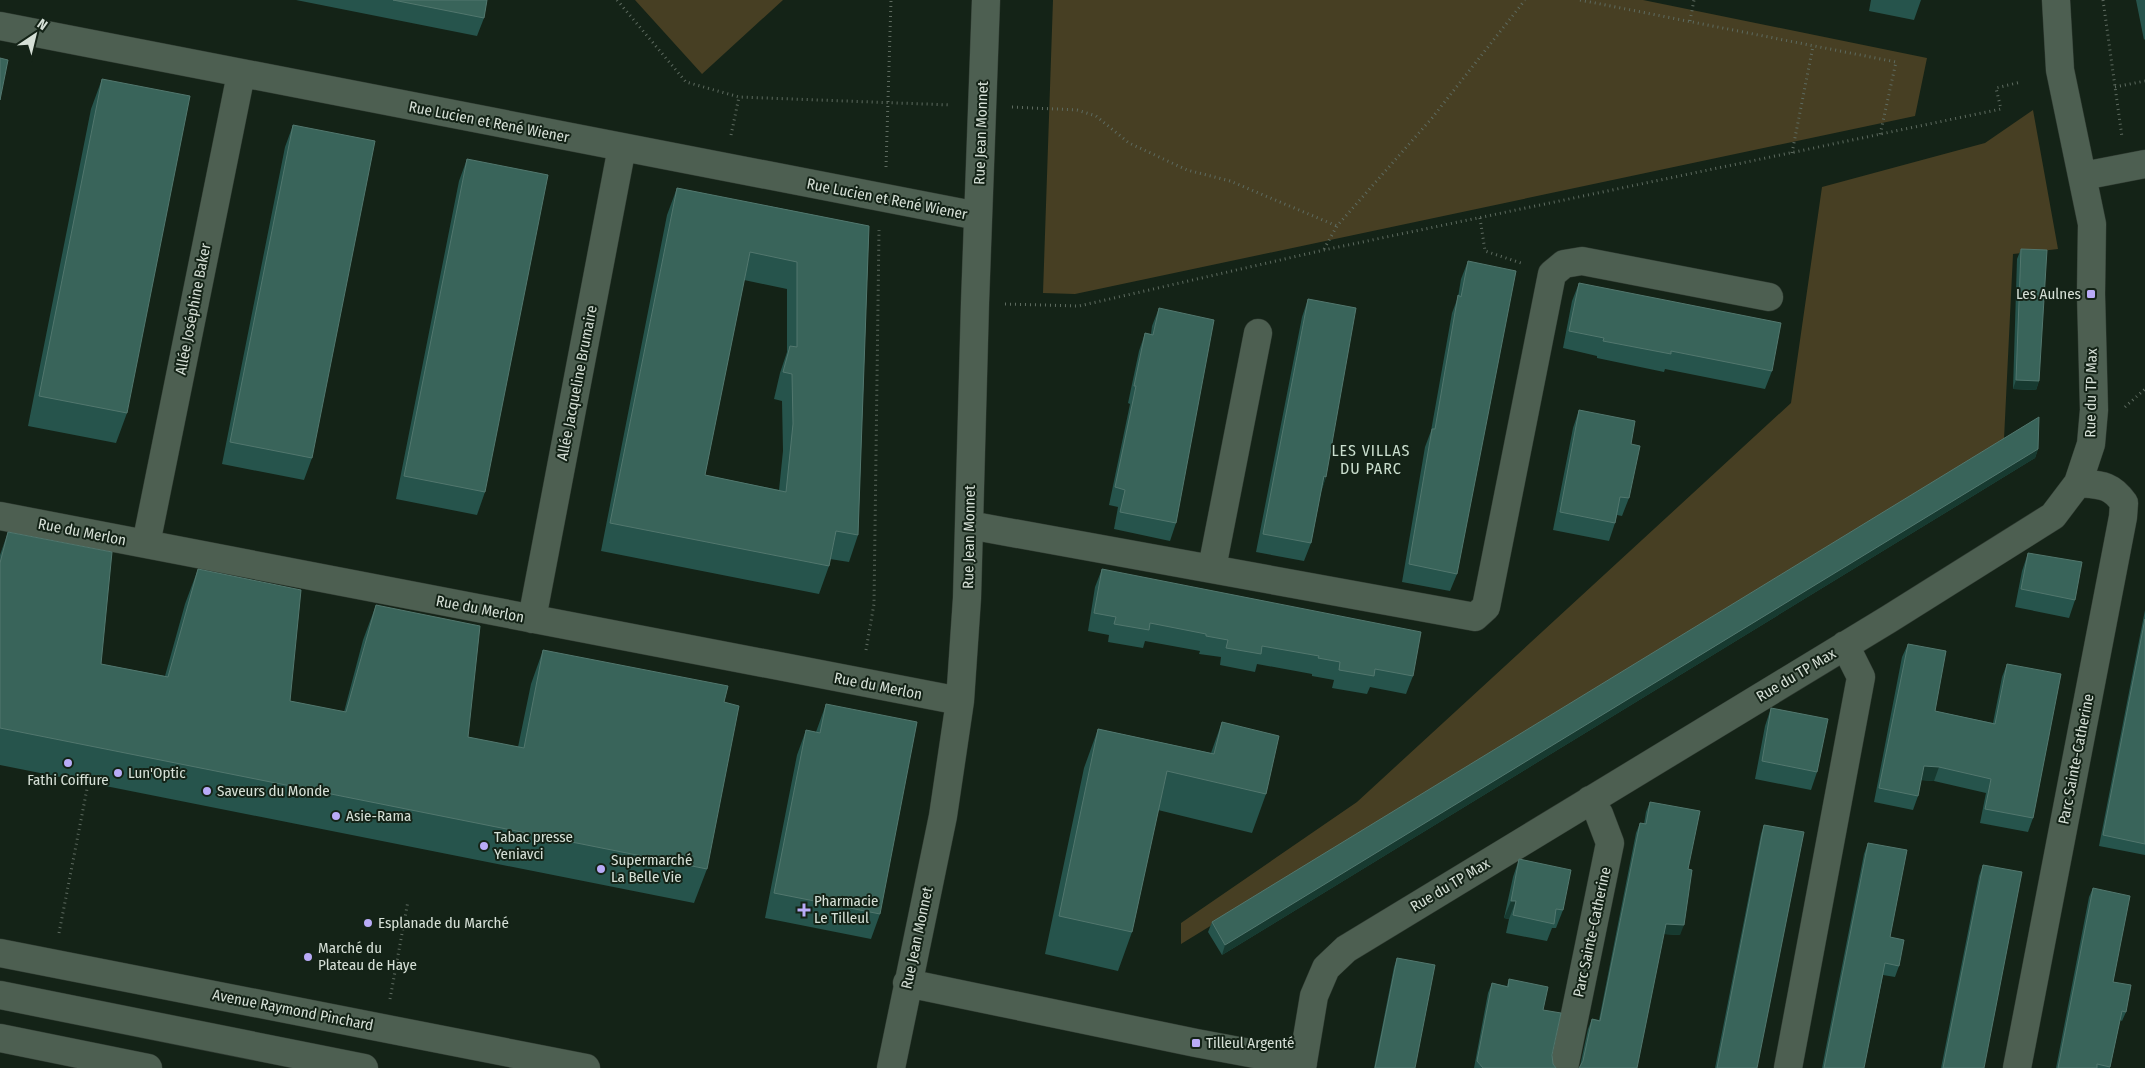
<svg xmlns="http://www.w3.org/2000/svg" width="2145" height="1068" viewBox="0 0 2145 1068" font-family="'Fira Sans Condensed',sans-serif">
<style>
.green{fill:#473f23}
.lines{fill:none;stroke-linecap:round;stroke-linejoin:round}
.minor-casing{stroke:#303b32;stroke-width:29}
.path{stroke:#5e6b60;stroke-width:3;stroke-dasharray:1 4;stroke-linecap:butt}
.minor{stroke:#4d5f51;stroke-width:28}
.wall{fill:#26544c;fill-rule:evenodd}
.shaded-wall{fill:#173a30}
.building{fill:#39645a;stroke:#52776e;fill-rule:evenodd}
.poi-dot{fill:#b9abf7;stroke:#142317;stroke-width:2}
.labels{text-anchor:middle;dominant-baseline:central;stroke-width:4;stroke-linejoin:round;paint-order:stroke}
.street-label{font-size:15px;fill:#d6e0d7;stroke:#142317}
.poi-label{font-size:15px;fill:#d6e0d7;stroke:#142317;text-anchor:start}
.neighbourhood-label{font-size:16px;letter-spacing:1px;fill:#cadece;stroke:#142317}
</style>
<rect width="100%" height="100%" fill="#142317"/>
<path class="green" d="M 635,0 L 783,0 L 702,74 Z
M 1053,0 L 1643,0 L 1927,58 L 1915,116 L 1075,294 L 1043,293 Z
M 2033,110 L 2058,249 L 2013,254 L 2004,439 L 1181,944 L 1181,923 L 1357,802 L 1791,403 L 1822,187 L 1985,143 Z"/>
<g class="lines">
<defs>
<path id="minor" d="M 0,26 L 978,216
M 2083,176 L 2145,164
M 0,516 L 960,701
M 969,525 L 1475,617 L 1486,607 L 1552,274 L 1564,264 L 1582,261 L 1769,297
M 146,544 L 241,74
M 1212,568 L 1258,333
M 532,619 L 622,147
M 0,953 L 586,1068
M 907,983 L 1196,1043 L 1303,1063
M 0,995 L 364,1068
M 0,1038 L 148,1068
M 891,1068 L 943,816 L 960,701 L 967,598 L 975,303 L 986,0
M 1302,1068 L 1314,996 L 1326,968 L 1346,949 L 1889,619 L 2053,516 L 2078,483 L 2091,444 L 2094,410 L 2091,294 L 2092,224 L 2060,70 L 2056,0
M 1564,1068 L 1610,843 L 1599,814 L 1590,800
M 1788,1068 L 1861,677 L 1845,645
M 2017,1068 L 2123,517 L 2124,503 C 2111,484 2100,485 2078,483"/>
</defs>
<use href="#minor" class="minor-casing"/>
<path class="path" d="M 617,0 L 686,82 L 739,97 L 951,105
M 1580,0 L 1896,62 L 1880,135
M 2103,0 L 2122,137
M 1690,21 L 1694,0
M 2115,87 L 2145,81
M 1012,107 L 1077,110 L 1096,116 L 1129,143 L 1187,170 L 1230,181 L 1337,226
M 731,135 L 739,97
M 1792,153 L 1813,46
M 886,167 L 891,0
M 1480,218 L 1485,251 L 1524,264
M 1324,249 L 1337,226 L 1432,118 L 1525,0
M 1005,304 L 1079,306 L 1324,250 L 2001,109 L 1996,88 L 2021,82
M 2125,407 L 2145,389
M 866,650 L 874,604 L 879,230
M 59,933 L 87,789
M 390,999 L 408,901"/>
<use href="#minor" class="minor"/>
</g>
<path class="wall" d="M 296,0 L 487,0 L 484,18 L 477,36 Z
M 1871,0 L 1921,0 L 1914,20 L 1869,11 Z
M 2136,0 L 2145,0 L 2145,39 L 2144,40 Z
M 102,79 L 127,413 L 116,443 L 28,426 L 91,109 Z
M 293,125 L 312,458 L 304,480 L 222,464 L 285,147 Z
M 467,159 L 485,492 L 477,515 L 396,499 L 459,181 Z
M 677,188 L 869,226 L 858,535 L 849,562 L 830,559 L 829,566 L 819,594 L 601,551 L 667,215 ZM 744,280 L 787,289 L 787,352 L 780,373 L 774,399 L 782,401 L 783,451 L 779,490 L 705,475 Z
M 2021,249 L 2039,381 L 2036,390 L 2013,389 L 2017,259 Z
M 1468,261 L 1457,574 L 1450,591 L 1402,582 L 1425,447 L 1431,431 L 1452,313 L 1458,297 L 1461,279 Z
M 1579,283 L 1772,371 L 1765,389 L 1665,369 L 1664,372 L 1597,358 L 1597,356 L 1563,348 L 1572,301 Z
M 1308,299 L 1326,477 L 1321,492 L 1311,543 L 1304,561 L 1256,552 L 1302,317 Z
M 1159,308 L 1176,523 L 1170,541 L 1114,529 L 1118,507 L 1109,505 L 1130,404 L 1128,403 L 1139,351 L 1145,333 L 1151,334 L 1152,326 Z
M 1579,410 L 1631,444 L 1629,498 L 1622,516 L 1617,515 L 1615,523 L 1609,541 L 1553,530 L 1573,428 Z
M 2038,449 L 2035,458 L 1222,955 L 1208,932 L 1212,922 Z
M 8,532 L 101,664 L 165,676 L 185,604 L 198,569 L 290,701 L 344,712 L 363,640 L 376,605 L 468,737 L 518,747 L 531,684 L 543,650 L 724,702 L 707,869 L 694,903 L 0,765 L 0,555 Z
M 2028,553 L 2075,600 L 2069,618 L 2015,607 L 2022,571 Z
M 1102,569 L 1413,676 L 1406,694 L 1370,687 L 1367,694 L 1332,688 L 1334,680 L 1312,676 L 1312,674 L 1257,664 L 1255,672 L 1220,665 L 1221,657 L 1199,654 L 1200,651 L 1145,641 L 1143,648 L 1108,642 L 1109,635 L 1088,631 L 1095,587 Z
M 2145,610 L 2145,855 L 2099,846 Z
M 1908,644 L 1935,711 L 1993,723 L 2002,677 L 2007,664 L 2033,818 L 2028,832 L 1980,823 L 1986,793 L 1934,781 L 1921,780 L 1918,796 L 1913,810 L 1874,802 L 1902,657 Z
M 826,704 L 880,914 L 871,939 L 765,918 L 797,755 L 806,730 L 816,732 Z
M 1771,708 L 1817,772 L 1811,790 L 1755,779 L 1765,726 Z
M 1222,722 L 1266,794 L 1252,833 L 1158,810 L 1132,932 L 1118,971 L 1045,954 L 1084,768 L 1098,729 L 1211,753 Z
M 1650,802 L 1688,869 L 1680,935 L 1664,934 L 1580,1066 L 1588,1029 L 1592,1019 L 1599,1020 L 1636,833 L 1640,823 L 1644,824 L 1646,812 Z
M 1764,825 L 1757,1068 L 1715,1068 L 1761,834 Z
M 1868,843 L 1890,937 L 1899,966 L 1895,977 L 1883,975 L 1864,1068 L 1822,1068 L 1864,854 Z
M 1519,859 L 1563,910 L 1556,928 L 1552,928 L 1547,941 L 1506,933 L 1509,919 L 1504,918 L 1513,877 Z
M 1983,865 L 1984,1068 L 1941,1068 L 1979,876 Z
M 2093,888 L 2113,982 L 2126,1012 L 2122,1021 L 2120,1020 L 2110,1068 L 2056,1068 L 2089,897 Z
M 1397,958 L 1415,1068 L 1374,1068 L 1394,967 Z
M 1509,979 L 1543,1010 L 1552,1055 L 1553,1064 L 1556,1068 L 1474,1068 L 1488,993 L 1492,983 L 1507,986 Z"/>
<path class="shaded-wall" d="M 2016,380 L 2039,381 L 2036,390 L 2013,389 Z
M 2038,449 L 2035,458 L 1222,955 L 1225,945 Z
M 1324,476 L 1326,477 L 1320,495 Z
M 1924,766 L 1939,767 L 1934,781 L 1919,780 Z
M 1511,901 L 1516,901 L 1509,919 L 1504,918 Z
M 1666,924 L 1684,925 L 1680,935 L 1663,934 Z"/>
<path class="building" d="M 393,0 L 487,0 L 484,18 Z
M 0,58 L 8,60 L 0,100 Z
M 102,79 L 190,96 L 127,413 L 39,396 Z
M 293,125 L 375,141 L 312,458 L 230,442 Z
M 467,159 L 548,175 L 485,492 L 404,476 Z
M 677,188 L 869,226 L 858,535 L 836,531 L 829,566 L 610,523 ZM 750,252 L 797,262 L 797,347 L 790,346 L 783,372 L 792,374 L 793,424 L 786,492 L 705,475 Z
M 2021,249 L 2047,250 L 2039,381 L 2016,380 Z
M 1468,261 L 1516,271 L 1457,574 L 1409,564 L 1432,429 L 1435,429 L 1458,295 L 1461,297 Z
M 1579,283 L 1781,323 L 1772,371 L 1671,351 L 1671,354 L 1603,341 L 1604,338 L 1569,331 Z
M 1308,299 L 1356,308 L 1326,477 L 1324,476 L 1311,543 L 1263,534 Z
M 1159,308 L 1214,320 L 1176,523 L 1120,512 L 1125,490 L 1115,487 L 1136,386 L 1134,386 L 1145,333 L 1153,335 Z
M 1579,410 L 1635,421 L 1631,444 L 1640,446 L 1629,498 L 1620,497 L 1615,523 L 1560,512 Z
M 2039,417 L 2038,449 L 1225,945 L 1212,922 Z
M 8,532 L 112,552 L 101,664 L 168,677 L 198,569 L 301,590 L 290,701 L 346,712 L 376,605 L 480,626 L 468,737 L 524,748 L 543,650 L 728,686 L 724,702 L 739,706 L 707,869 L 0,728 L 0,563 Z
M 2028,553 L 2082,562 L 2075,600 L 2021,589 Z
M 1102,569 L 1421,632 L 1413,676 L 1375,669 L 1374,676 L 1339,670 L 1340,662 L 1318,658 L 1319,656 L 1262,646 L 1261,654 L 1226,648 L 1228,640 L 1206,636 L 1206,634 L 1150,623 L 1149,630 L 1114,624 L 1116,617 L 1094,613 Z
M 2145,619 L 2145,844 L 2103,835 Z
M 1908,644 L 1946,651 L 1935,711 L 1995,724 L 2007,664 L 2061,674 L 2033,818 L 1985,809 L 1991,779 L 1939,767 L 1924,766 L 1918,796 L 1879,788 Z
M 826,704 L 917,722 L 880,914 L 774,893 L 806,730 L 820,733 Z
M 1771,708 L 1828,719 L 1817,772 L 1762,761 Z
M 1222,722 L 1279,736 L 1266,794 L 1167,771 L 1132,932 L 1059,916 L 1098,729 L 1214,754 Z
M 1650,802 L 1700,811 L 1688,869 L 1692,870 L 1684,925 L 1666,924 L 1637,1068 L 1579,1068 L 1583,1061 L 1592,1019 L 1600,1021 L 1640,823 L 1646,824 Z
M 1764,825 L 1804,832 L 1757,1068 L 1717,1068 Z
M 1868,843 L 1907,850 L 1890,937 L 1904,940 L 1899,966 L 1885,963 L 1864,1068 L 1824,1068 Z
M 1519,859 L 1571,870 L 1563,910 L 1556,909 L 1554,924 L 1513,915 L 1516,901 L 1511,901 Z
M 1983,865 L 2022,872 L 1984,1068 L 1943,1068 Z
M 2093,888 L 2130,896 L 2113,982 L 2131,985 L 2126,1012 L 2122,1011 L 2110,1067 L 2097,1064 L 2097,1068 L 2058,1068 Z
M 1397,958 L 1435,965 L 1415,1068 L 1375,1068 Z
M 1509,979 L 1548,987 L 1543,1010 L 1561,1013 L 1552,1055 L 1553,1064 L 1556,1068 L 1483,1068 L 1477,1061 L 1492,983 L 1508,987 Z"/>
<g class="poi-dot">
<rect x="2086" y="289" width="10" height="10" rx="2.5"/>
<circle cx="68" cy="763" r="5"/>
<circle cx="118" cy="773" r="5"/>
<circle cx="207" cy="791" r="5"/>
<circle cx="336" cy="816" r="5"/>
<circle cx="484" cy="846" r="5"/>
<circle cx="601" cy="869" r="5"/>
<path d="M801.5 902.5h5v5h5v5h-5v5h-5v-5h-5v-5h5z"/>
<circle cx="368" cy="923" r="5"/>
<circle cx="308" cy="957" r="5"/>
<rect x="1191" y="1038" width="10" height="10" rx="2.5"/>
</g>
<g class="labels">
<g class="street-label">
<text transform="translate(489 122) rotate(11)">Rue Lucien et René Wiener</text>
<text transform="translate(981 133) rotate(-88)">Rue Jean Monnet</text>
<text transform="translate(887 199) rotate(11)">Rue Lucien et René Wiener</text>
<text transform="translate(193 309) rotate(-79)">Allée Joséphine Baker</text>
<text transform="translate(577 383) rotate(-79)">Allée Jacqueline Brumaire</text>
<text transform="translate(2091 393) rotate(-89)">Rue du TP Max</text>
<text transform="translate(82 532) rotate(11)">Rue du Merlon</text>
<text transform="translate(969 537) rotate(-89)">Rue Jean Monnet</text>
<text transform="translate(480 609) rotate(11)">Rue du Merlon</text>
<text transform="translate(1796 675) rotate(-31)">Rue du TP Max</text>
<text transform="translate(878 686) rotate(11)">Rue du Merlon</text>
<text transform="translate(2076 759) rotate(-79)">Parc Sainte-Catherine</text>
<text transform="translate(1450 885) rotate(-31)">Rue du TP Max</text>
<text transform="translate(1592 932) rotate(-78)">Parc Sainte-Catherine</text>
<text transform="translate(917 938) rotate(-78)">Rue Jean Monnet</text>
<text transform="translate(293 1010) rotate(11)">Avenue Raymond Pinchard</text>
</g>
<g class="poi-label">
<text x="2081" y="294" text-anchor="end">Les Aulnes</text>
<text x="128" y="773">Lun'Optic</text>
<text x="68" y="780" text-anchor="middle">Fathi Coiffure</text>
<text x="217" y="791">Saveurs du Monde</text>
<text x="346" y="816">Asie-Rama</text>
<text x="494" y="837">Tabac presse<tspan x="494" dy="17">Yeniavci</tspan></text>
<text x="611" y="860">Supermarché<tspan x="611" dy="17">La Belle Vie</tspan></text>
<text x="814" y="901">Pharmacie<tspan x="814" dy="17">Le Tilleul</tspan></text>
<text x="378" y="923">Esplanade du Marché</text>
<text x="318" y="948">Marché du<tspan x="318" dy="17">Plateau de Haye</tspan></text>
<text x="1206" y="1043">Tilleul Argenté</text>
</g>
<g class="neighbourhood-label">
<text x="1371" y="450">LES VILLAS<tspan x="1371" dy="18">DU PARC</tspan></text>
</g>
</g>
<g transform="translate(35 35) rotate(35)" stroke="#142317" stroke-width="4" paint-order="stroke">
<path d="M0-4L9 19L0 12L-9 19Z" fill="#d6e0d7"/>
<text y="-8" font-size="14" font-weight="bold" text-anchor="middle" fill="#d6e0d7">N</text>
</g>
</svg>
